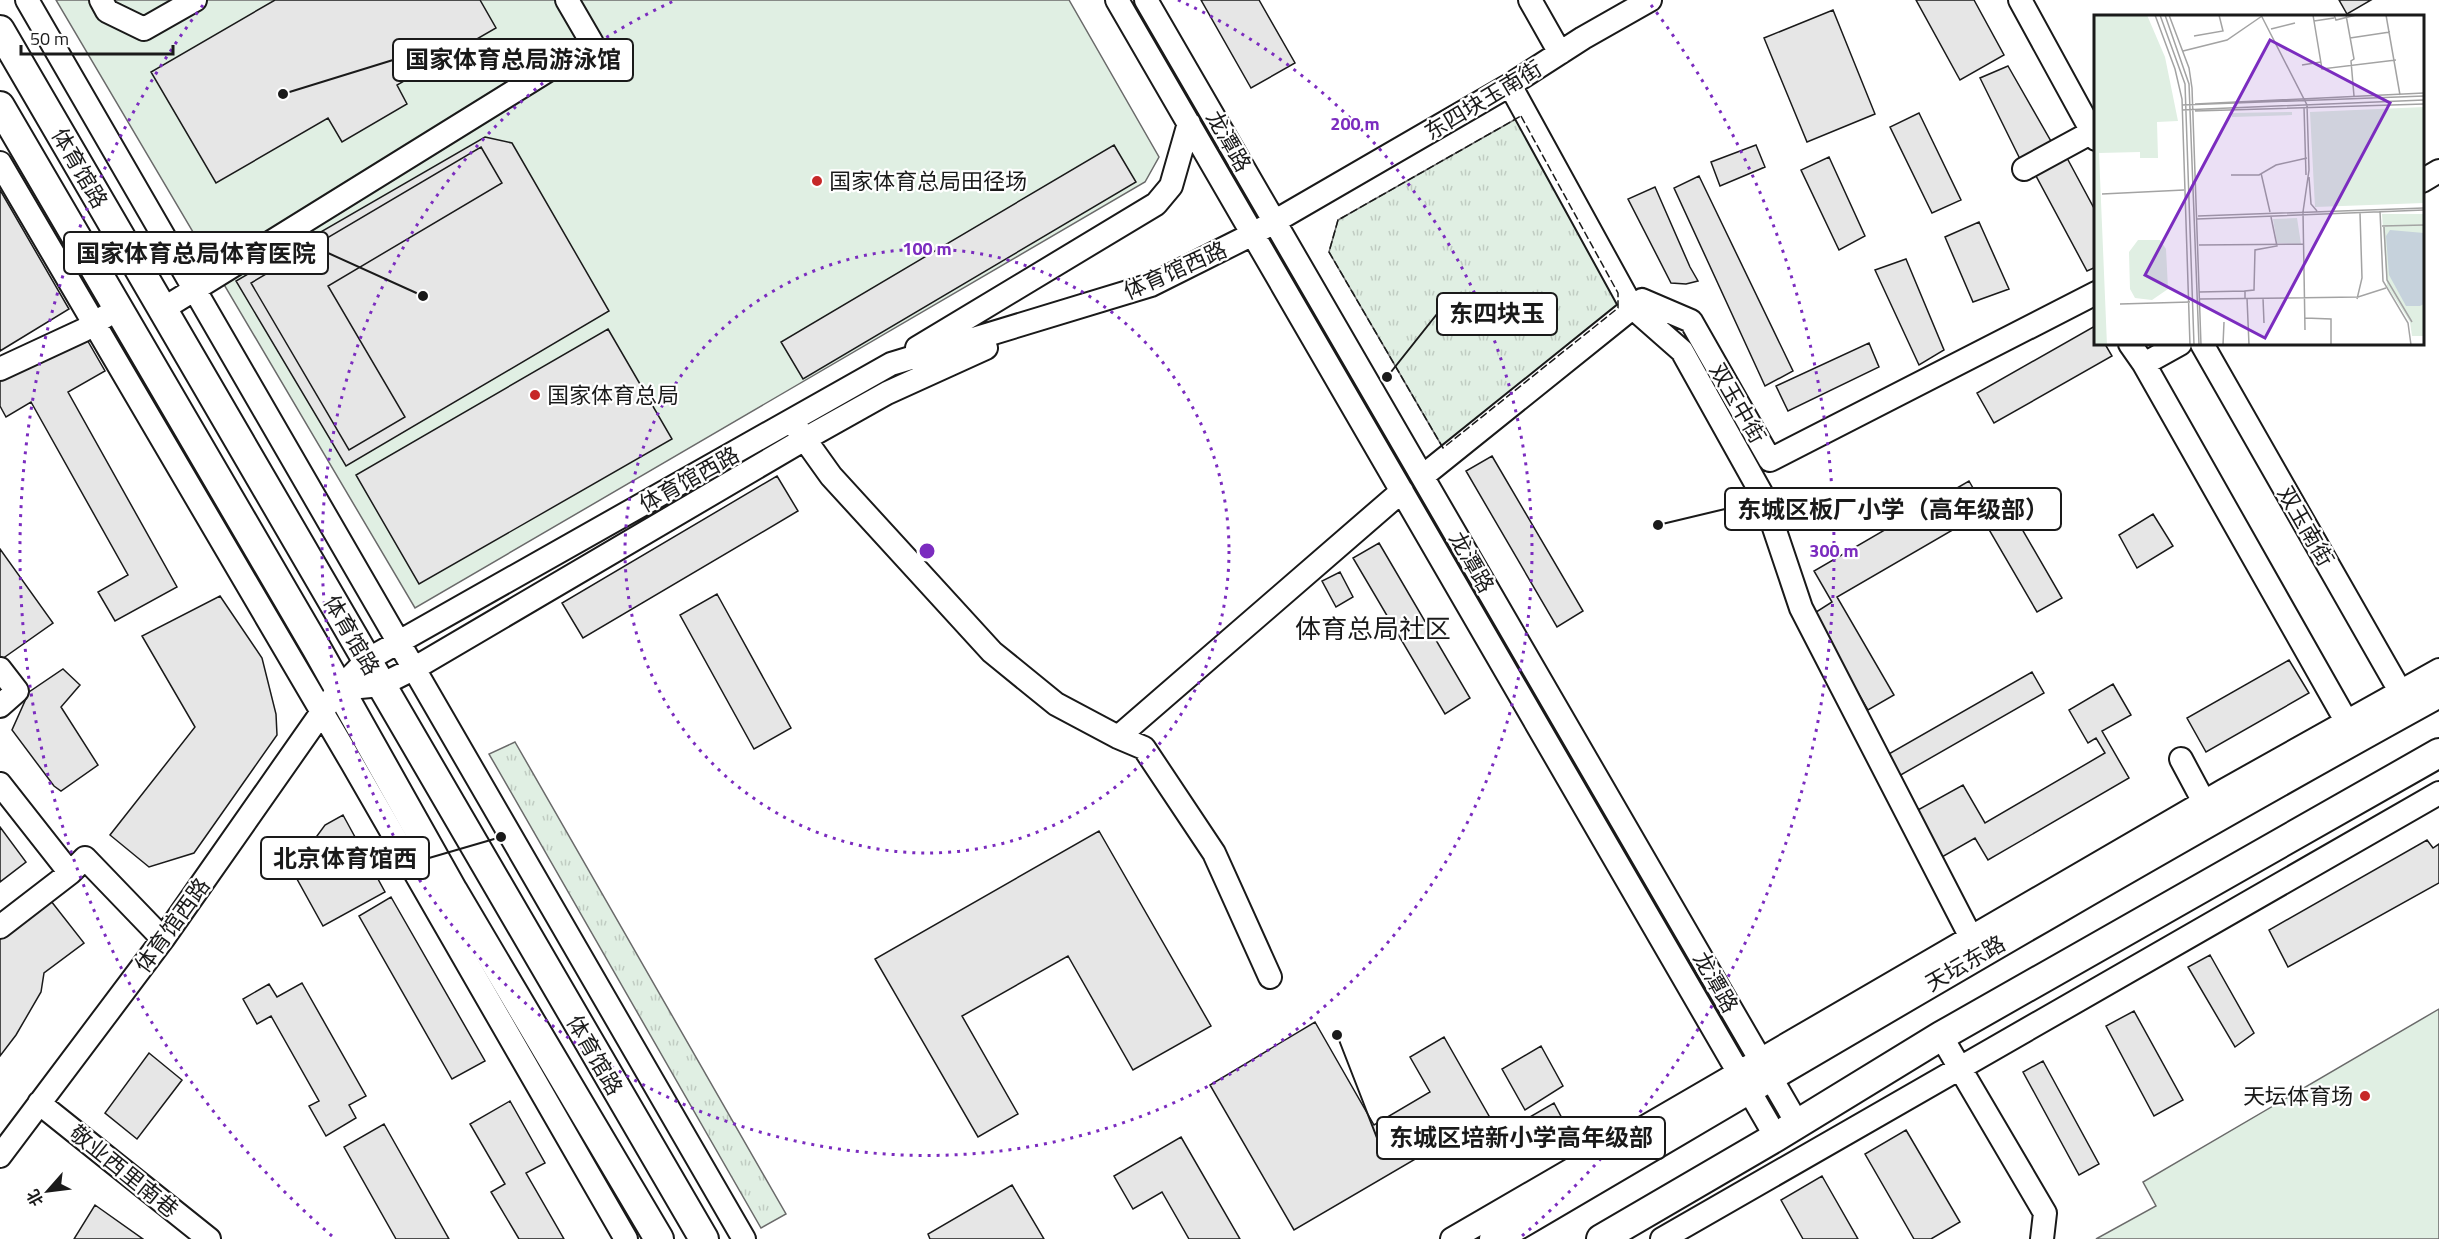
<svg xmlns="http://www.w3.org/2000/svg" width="2439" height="1239" viewBox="0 0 2439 1239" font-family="'Titillium Web','Noto Sans SC',sans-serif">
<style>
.grass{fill:url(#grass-tufts);stroke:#6a6a6a;stroke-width:1.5}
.pitch{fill:#e0efe3;stroke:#6a6a6a;stroke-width:1.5}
.building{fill:#e6e6e6;stroke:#1a1a1a;stroke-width:1.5}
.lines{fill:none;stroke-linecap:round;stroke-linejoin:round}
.minor-casing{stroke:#1a1a1a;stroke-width:26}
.major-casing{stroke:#1a1a1a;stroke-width:32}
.minor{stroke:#fff;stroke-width:22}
.major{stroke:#fff;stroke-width:28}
.fence{stroke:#1a1a1a;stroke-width:1.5;stroke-dasharray:8 3;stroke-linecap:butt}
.ring{fill:none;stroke:#7b2cbf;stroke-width:3;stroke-dasharray:3 6}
.poi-dot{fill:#c62828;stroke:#fff;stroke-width:2}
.labels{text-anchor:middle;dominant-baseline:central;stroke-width:4.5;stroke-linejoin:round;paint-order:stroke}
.street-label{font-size:22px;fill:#1a1a1a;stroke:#fff}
.poi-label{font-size:22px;fill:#1a1a1a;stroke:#fff;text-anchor:start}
.quarter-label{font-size:26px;fill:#1a1a1a;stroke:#fff}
.inset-road{fill:none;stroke:#a3a3a3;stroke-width:1.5}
.view{fill:#7b2cbf;fill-opacity:0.15;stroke:#7b2cbf;stroke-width:3}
.inset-edge{fill:none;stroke:#1a1a1a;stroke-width:3}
.centre{fill:#7b2cbf;stroke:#fff;stroke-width:3}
.ring-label{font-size:18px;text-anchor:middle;font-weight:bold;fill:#7b2cbf;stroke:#fff;stroke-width:4.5;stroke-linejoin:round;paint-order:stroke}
.leader{fill:none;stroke:#1a1a1a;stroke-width:2}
.callout-dot{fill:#1a1a1a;stroke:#fff;stroke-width:2}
.callout{fill:#fff;stroke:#1a1a1a;stroke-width:2}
.callout-label{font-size:24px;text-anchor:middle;font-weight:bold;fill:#1a1a1a}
</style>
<defs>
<pattern id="grass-tufts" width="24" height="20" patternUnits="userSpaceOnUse" patternTransform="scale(1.5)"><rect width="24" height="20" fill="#e0efe3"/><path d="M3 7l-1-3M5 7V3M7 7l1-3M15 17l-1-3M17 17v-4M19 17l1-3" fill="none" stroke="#c0ccc2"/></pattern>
</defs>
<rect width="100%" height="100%" fill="#fff"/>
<path class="grass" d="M 1521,116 L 1618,293 L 1618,308 L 1443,448 L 1329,252 L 1338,220 Z
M 515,742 L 786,1214 L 761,1228 L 489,754 Z"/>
<path class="pitch" d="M 56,0 L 1069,0 L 1159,157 L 1145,182 L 415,608 Z
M 2439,1009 L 2439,1239 L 2096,1239 L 2156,1206 L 2143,1182 Z"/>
<path class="building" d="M 275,0 L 480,0 L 496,28 L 397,85 L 407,104 L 342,142 L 328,118 L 216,183 L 151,72 Z
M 1201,0 L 1259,0 L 1295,63 L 1251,88 Z
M 1916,0 L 1974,0 L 2004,55 L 1960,80 Z
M 2339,0 L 2371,0 L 2347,14 Z
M 1833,10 L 1875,114 L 1807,142 L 1764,38 Z
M 2008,66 L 2052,143 L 2021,161 L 1980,78 Z
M 1919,113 L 1961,200 L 1932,213 L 1890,127 Z
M 485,137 L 512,143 L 609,311 L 346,466 L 236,281 Z
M 1114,145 L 1136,182 L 803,379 L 781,342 Z
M 1756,145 L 1765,167 L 1720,186 L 1711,162 Z
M 481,147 L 502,183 L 328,286 L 405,417 L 349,450 L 251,283 Z
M 1829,157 L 1865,236 L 1839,250 L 1801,170 Z
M 2067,158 L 2096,212 L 2096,267 L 2087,271 L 2035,174 Z
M 1699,176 L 1793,371 L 1765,386 L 1674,188 Z
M 1655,187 L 1690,267 L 1698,281 L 1686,284 L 1671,283 L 1628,199 Z
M 0,190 L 69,309 L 0,351 Z
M 1979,222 L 2009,289 L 1973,302 L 1945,237 Z
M 1906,259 L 1944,350 L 1919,365 L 1875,270 Z
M 2095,326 L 2096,344 L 2105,344 L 2112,356 L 1994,423 L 1977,393 Z
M 608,329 L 672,439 L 419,584 L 356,475 Z
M 82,331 L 105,371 L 68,392 L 177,587 L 115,621 L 98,592 L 128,575 L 31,402 L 6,417 L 0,406 L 0,377 Z
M 1869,343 L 1879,367 L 1788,411 L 1776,386 Z
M 1492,456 L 1583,611 L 1557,627 L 1466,471 Z
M 777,476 L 798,511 L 583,638 L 562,603 Z
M 1969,481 L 1985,509 L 2004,498 L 2062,598 L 2037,612 L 1980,514 L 1837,597 L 1894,695 L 1868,710 L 1813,614 L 1832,602 L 1814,571 Z
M 2153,514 L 2173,546 L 2137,568 L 2119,535 Z
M 1379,543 L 1470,698 L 1445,714 L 1353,558 Z
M 0,549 L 53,623 L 2,659 L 0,656 Z
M 1340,572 L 1353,597 L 1336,607 L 1322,581 Z
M 717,594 L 791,728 L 754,749 L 680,615 Z
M 220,596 L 262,658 L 276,714 L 277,735 L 194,853 L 149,867 L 110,835 L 195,727 L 142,636 Z
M 2289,660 L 2309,693 L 2206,752 L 2187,718 Z
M 63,669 L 80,685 L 61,707 L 98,765 L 61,791 L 54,786 L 12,730 L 29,692 Z
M 2032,672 L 2044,693 L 1899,776 L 1887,755 Z
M 2113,684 L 2131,715 L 2102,731 L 2129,778 L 1988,860 L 1975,838 L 1942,857 L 1916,811 L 1963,785 L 1985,823 L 2105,753 L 2096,738 L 2088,743 L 2069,710 Z
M 343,815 L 385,892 L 323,926 L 292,870 L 325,825 Z
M 0,827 L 26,862 L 0,882 Z
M 1099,831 L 1211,1026 L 1133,1070 L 1068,956 L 962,1016 L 1018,1114 L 978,1137 L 875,959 Z
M 2427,840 L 2433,848 L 2439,844 L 2439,883 L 2288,967 L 2269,930 Z
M 391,897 L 485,1061 L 452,1079 L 359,916 Z
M 51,901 L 84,943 L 44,973 L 41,992 L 16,1035 L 0,1056 L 0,939 Z
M 2210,955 L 2254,1033 L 2235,1047 L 2188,967 Z
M 302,983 L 366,1096 L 349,1105 L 356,1118 L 326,1136 L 309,1106 L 319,1101 L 271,1016 L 257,1024 L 243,999 L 269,984 L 277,997 Z
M 2134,1011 L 2183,1100 L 2154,1116 L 2106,1026 Z
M 1315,1022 L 1374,1125 L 1430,1092 L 1410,1057 L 1444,1037 L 1489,1116 L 1294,1230 L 1210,1085 Z
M 1541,1046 L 1563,1086 L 1525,1110 L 1502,1069 Z
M 149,1053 L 182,1080 L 137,1139 L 105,1113 Z
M 2043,1061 L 2099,1164 L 2079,1175 L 2023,1072 Z
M 510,1101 L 545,1163 L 526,1173 L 564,1239 L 519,1239 L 491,1192 L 505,1184 L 470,1124 Z
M 1554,1103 L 1565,1124 L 1523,1148 L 1511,1128 Z
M 384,1124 L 449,1239 L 396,1239 L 344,1147 Z
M 1906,1130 L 1960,1222 L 1931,1239 L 1914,1239 L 1865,1154 Z
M 1181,1137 L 1240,1239 L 1189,1239 L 1162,1192 L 1133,1209 L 1114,1176 Z
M 1822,1176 L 1858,1239 L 1803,1239 L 1781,1200 Z
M 1012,1185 L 1044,1239 L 930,1239 L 928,1234 Z
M 95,1205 L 143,1239 L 74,1239 Z"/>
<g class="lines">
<defs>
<path id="minor" d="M 27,0 L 744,1239
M 101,0 L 107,11 L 144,29 L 195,0
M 1117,0 L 1776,1137
M 1146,0 L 1797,1123
M 1530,0 L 1560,53
M 2020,0 L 2096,139
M 1510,85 L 1632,307 L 1682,351 L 1764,498 L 1801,608 L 1977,949
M 0,163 L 352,763 L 626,1239
M 2024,169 L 2092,132
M 2422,181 L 2439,171
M 163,309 L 592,43 L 567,0
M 2130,344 L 2144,364 L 2180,344
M 2202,344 L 2408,705
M 917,348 L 1156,204 L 1171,186 L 1189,123
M 2144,364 L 2353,733
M 0,369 L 84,330 L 106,316
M 796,427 L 831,476 L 992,652 L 1056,704 L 1118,737 L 1144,748 L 1214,853 L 1270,977
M 1423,476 L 1642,300 L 1691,321 L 1770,460 L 2096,293
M 0,669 L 17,691 L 0,706
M 339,689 L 381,685 L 415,668 L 803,440 L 887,393 L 986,348
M 1118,737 L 1402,491
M 2181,759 L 2204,802
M 0,784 L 70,873
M 0,927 L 70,873 L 85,858 L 163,939
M 1941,1036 L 2045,1213 L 2042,1239
M 39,1103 L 209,1239
M 0,1156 L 163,939 L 322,712 L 339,689 L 367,660 L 891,364 L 1151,285 L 1253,234 L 1510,85 L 1583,38 L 1650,0
M 1452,1239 L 2223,791 L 2439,670
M 1662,1239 L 2439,793"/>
<path id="major" d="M 0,30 L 704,1239
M 0,106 L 317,649 L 453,891 L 659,1239
M 1494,1239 C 1808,1055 2121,868 2439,693
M 1601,1239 L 1776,1137 L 1941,1036 L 2439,753"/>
</defs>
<use href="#minor" class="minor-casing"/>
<use href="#major" class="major-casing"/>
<use href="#minor" class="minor"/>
<use href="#major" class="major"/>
<path class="fence" d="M 1521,116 L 1618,293 L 1618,308 L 1443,448 L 1329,252 L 1338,220 Z"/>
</g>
<g class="ring">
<circle cx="927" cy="551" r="302"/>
<path d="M1178 0A605 605 0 1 1 676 0"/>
<path d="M332 1236A907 907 0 0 1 203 5M1651 5A907 907 0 0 1 1522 1236"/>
</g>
<g class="poi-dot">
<circle cx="817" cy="181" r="6"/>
<circle cx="535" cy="395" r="6"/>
<circle cx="2365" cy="1096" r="6"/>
</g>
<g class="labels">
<g class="street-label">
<text transform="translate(1483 100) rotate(-31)">东四块玉南街</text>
<text transform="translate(1229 141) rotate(60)">龙潭路</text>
<text transform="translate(80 168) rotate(60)">体育馆路</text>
<text transform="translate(1175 270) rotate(-24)">体育馆西路</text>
<text transform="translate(1738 403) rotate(60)">双玉中街</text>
<text transform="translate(689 479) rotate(-29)">体育馆西路</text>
<text transform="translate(2306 526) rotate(60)">双玉南街</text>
<text transform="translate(1472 562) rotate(60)">龙潭路</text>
<text transform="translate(352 635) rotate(60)">体育馆路</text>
<text transform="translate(172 925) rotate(-54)">体育馆西路</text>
<text transform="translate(1965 963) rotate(-30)">天坛东路</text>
<text transform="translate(1716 982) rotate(60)">龙潭路</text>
<text transform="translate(595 1055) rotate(60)">体育馆路</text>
<text transform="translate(124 1171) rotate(39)">敬业西里南巷</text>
</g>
<g class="poi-label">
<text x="829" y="181">国家体育总局田径场</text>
<text x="547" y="395">国家体育总局</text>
<text x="2353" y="1096" text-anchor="end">天坛体育场</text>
</g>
<g class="quarter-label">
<text x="1373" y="628">体育总局社区</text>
</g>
</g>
<g transform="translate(2094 15)">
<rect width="330" height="330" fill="#fff"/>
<path d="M 0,0 L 53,0 L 71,42 L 84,106 L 63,107 L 64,143 L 46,143 L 46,137 L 5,138 L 13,330 L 0,330 ZM 198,97 L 198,100 L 138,102 L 138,98 ZM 288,199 L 330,199 L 330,321 L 318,321 L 316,307 L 293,271 ZM 203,203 L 207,229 L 183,228 L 179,204 Z" fill="#e0efe3"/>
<path d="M 53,98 L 49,104 L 5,106 L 3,99 ZM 0,181 L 2,181 L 6,290 L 0,290 ZM 0,299 L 7,299 L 8,330 L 0,330 Z" fill="#e0efe3"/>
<path d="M 330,92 L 330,188 L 221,192 L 216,97 ZM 44,225 L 66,225 L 72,234 L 74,274 L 58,285 L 41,283 L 36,274 L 35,237 Z" fill="#e0efe3"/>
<path d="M 296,215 L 330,218 L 330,289 L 326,291 L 312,291 L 295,260 L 292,221 Z" fill="#c6d2dc"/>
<path class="inset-road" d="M 61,0 L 81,54 L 88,84 L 96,330M 66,0 L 91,69 L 100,330M 71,0 L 95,69 L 105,330M 75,0 L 95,53 L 98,73 L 107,330M 167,0 L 213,90 L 215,155 L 209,197 L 211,315M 219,0 L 228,54 L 302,45M 240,0 L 242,5 L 262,0M 252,0 L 260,44 L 257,46 L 260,81M 292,0 L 306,80M 220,6 L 240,3M 177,14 L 201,8M 100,21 L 129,16 L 125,0M 256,23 L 296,17M 89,36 L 133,25 L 168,1M 208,50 L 227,47M 101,89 L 330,78M 88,90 L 330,81M 210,92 L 212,160M 88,95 L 330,85M 101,96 L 330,89M 167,158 L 176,197M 137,160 L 165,160 L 182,150 L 213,143M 215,162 L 217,189 L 223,196M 8,179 L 90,175M 286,196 L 289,266 L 314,308 L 317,330M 104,201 L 330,193M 103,204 L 330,195M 288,211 L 330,210M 290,212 L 293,265 L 318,307M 105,230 L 210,229M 105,277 L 151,276M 151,283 L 151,276 L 160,275 L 161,235 L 183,231 L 177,202M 153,283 L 155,330M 169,283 L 170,308M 106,284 L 264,282 L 292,273M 263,284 L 268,263 L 266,198M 26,289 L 96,287M 211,303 L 237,304 L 237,330M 129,330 L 130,307"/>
<path class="view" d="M 176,25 L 296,88 L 171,323 L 51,260 Z"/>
<rect width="330" height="330" class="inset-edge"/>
</g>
<circle cx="927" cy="551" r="9" class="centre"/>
<g class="ring-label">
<text x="1355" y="130">200 m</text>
<text x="927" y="255">100 m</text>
<text x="1834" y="557">300 m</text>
</g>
<path class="leader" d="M283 94L393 60M423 296L328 253M1387 377L1437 314M1658 525L1725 509M501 837L429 858M1337 1035L1377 1138"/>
<g class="callout-dot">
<circle cx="283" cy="94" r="6"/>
<circle cx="423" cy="296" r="6"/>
<circle cx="1387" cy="377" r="6"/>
<circle cx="1658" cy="525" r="6"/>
<circle cx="501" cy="837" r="6"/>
<circle cx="1337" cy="1035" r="6"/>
</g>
<g class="callout">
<rect x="393" y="39" width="240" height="42" rx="6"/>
<rect x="64" y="232" width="264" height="42" rx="6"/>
<rect x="1437" y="293" width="120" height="42" rx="6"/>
<rect x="1725" y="488" width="336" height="42" rx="6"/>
<rect x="261" y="837" width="168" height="42" rx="6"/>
<rect x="1377" y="1117" width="288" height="42" rx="6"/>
</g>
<g class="callout-label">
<text x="513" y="68">国家体育总局游泳馆</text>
<text x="196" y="262">国家体育总局体育医院</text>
<text x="1497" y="322">东四块玉</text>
<text x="1893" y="518">东城区板厂小学（高年级部）</text>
<text x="345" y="867">北京体育馆西</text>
<text x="1521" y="1146">东城区培新小学高年级部</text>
</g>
<g transform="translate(48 1191) rotate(242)" stroke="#ffffff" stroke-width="4.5" paint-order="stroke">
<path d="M0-4.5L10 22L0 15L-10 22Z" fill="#1a1a1a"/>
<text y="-9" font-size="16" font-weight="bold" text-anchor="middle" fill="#1a1a1a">北</text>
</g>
<path d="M21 45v9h152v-9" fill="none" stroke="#1a1a1a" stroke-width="3"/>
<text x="30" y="45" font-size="18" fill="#1a1a1a" stroke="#ffffff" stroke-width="4.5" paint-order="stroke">50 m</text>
</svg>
